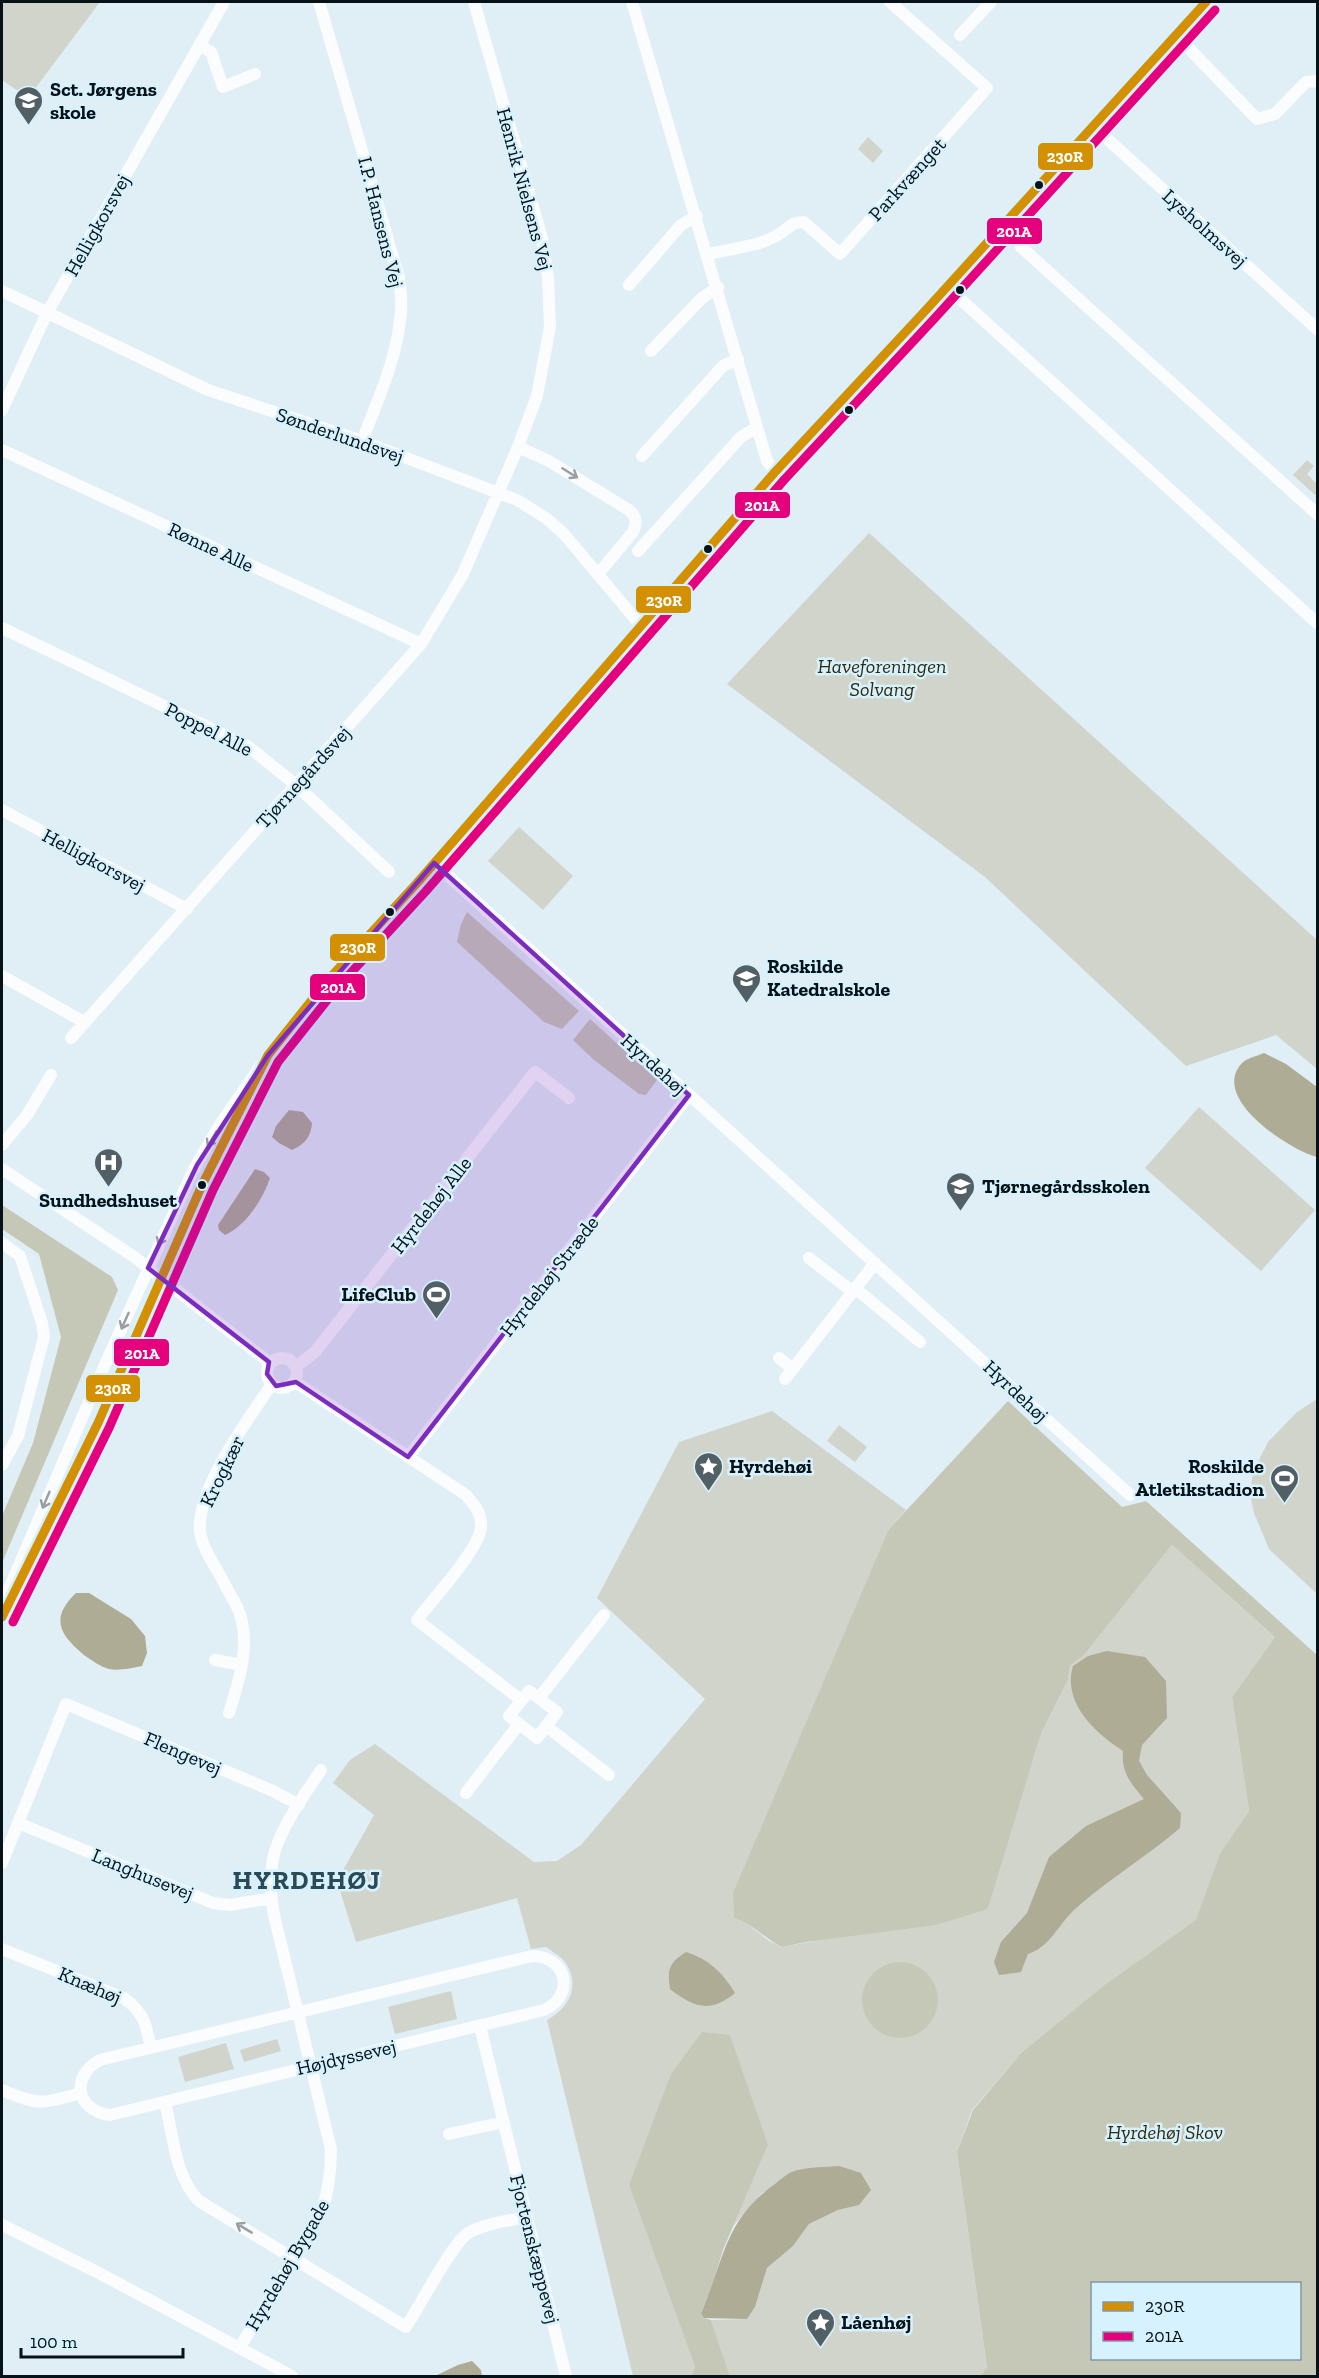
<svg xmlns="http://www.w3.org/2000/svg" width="1319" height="2378" viewBox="0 0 1319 2378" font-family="'Zilla Slab',serif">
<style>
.green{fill:#d0d4cb}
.forest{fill:#c6c8b7;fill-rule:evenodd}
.water{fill:#aeac95}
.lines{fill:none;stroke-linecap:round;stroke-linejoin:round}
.minor{stroke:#fafcfe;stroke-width:12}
.bus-1-casing{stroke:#d7f2ff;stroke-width:14}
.bus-2-casing{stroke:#d7f2ff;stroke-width:14}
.bus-1{stroke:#d39003;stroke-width:9}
.bus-2{stroke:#e5007d;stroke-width:9}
.oneway{stroke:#989ea2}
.marked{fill:#7b2cbf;fill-opacity:0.2;stroke:#7b2cbf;stroke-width:4.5;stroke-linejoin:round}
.bus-dot{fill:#061217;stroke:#d7f2ff;stroke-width:2}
.labels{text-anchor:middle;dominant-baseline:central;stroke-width:5;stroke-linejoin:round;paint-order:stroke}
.poi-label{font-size:20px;font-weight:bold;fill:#061217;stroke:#d7f2ff;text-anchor:start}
.street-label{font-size:20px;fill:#061217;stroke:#d7f2ff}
.park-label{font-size:20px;font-style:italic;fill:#322b0b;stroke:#d7f2ff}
.district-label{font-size:26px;font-weight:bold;letter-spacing:1.5px;fill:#2c4956;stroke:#d7f2ff}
.line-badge{stroke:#d7f2ff;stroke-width:2}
.badge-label{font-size:16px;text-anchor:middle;font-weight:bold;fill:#fff}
</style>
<rect width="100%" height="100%" fill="#e0eef6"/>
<path class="green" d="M 2,2 L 100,2 L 28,98 L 2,80 Z
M 868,137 L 883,151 L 873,163 L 858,149 Z
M 1307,460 L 1314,466 L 1307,474 L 1317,484 L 1317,492 L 1315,495 L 1293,475 Z
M 869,533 L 1317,940 L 1317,1069 L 1276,1035 L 1186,1066 L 985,877 L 727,684 Z
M 519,827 L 573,876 L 543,910 L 488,861 Z
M 1199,1107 L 1315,1210 L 1261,1271 L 1145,1168 Z
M 1317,1399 L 1318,1399 L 1317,1594 L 1269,1549 L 1254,1513 L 1250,1494 L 1253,1472 L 1268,1442 L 1297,1412 Z
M 772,1411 L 906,1510 L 889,1529 L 744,1921 L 769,1941 L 782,1947 L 988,1909 L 1041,1734 L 1068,1680 L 1070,1666 L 1084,1655 L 1172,1545 L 1275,1637 L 1232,1697 L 1249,1811 L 1220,1853 L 1197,1920 L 1103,1986 L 1022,2052 L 972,2110 L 957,2152 L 987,2369 L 980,2376 L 730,2376 L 711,2320 L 747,2319 L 755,2307 L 767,2268 L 793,2246 L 809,2224 L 838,2210 L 859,2205 L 763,2192 L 733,2226 L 768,2145 L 629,2185 L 695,2367 L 691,2376 L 633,2376 L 547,2020 C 570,2007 581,1985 565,1962 C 561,1956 552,1952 546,1947 L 531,1949 L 517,1898 L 356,1942 L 337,1881 L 374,1815 L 333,1783 L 350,1760 L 375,1744 L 534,1862 L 557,1861 L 581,1845 L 705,1699 L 597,1598 L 679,1442 Z
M 839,1425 L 867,1447 L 855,1462 L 827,1441 Z
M 451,1991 L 457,2019 L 395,2034 L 388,2007 Z
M 277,2039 L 281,2051 L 244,2062 L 240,2050 Z
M 226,2043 L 234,2069 L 185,2082 L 178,2057 Z"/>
<path class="forest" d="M 467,912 L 579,1011 L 562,1029 L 544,1022 L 457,942 L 461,924 Z
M 590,1019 L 657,1080 L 646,1095 L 639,1094 L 594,1060 L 573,1040 Z
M 2,1205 L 112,1277 L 118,1290 L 2,1563 L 2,1516 L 33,1443 L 61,1337 L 39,1254 L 2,1229 Z
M 1008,1401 L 1122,1507 L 1146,1501 L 1317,1655 L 1317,2376 L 980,2376 L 987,2368 L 957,2152 L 973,2110 L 1022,2052 L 1103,1986 L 1196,1920 L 1220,1853 L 1249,1811 L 1232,1697 L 1275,1637 L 1172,1545 L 1084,1655 L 1070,1666 L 1068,1680 L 1041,1734 L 988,1909 L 936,1925 L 806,1942 L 782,1947 C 765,1939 752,1923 734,1918 L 733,1893 L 889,1529 ZM 1092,2284 L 1300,2284 L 1300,2358 L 1092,2358 Z
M862 2000a38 38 0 1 1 76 0a38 38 0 1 1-76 0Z
M 702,2032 L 730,2035 L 768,2145 L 723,2250 L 710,2292 L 701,2312 L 704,2318 L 711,2320 L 730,2376 L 691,2376 L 695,2367 L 629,2185 L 671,2074 Z"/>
<path class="water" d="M 1264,1053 L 1286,1064 L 1317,1087 L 1317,1157 C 1290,1150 1209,1098 1242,1063 C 1247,1058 1257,1056 1264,1053 Z
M 289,1110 L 303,1112 L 312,1123 C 311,1137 305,1144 292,1150 L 279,1143 L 272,1137 L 276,1126 Z
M 255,1169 L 264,1172 L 270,1178 C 263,1199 246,1226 225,1235 L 219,1230 L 218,1225 Z
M 76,1593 L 89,1593 L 131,1619 L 145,1636 L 147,1653 L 142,1666 C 131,1668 120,1671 109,1669 C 101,1667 91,1660 84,1655 C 59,1634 50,1618 76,1593 Z
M 1107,1651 L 1145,1657 L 1166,1681 L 1167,1718 L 1142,1745 L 1139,1761 L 1147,1775 L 1181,1813 L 1180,1828 C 1146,1857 1106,1881 1074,1910 C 1058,1925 1050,1947 1028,1954 L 1021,1972 L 999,1975 L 994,1962 L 1001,1942 L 1027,1913 L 1049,1857 L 1086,1826 L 1144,1799 C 1131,1784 1121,1772 1123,1751 C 1095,1733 1062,1703 1073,1666 L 1088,1656 Z
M 686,1952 C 709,1959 723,1973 735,1993 C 710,2014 693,2007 670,1989 C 667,1969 669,1963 686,1952 Z
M 839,2166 L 861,2173 L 871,2190 L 859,2205 L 838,2210 L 809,2224 L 793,2246 L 767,2268 L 755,2307 L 747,2319 L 704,2318 L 701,2313 C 724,2261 724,2220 775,2184 C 781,2179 790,2171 798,2170 C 811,2167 825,2167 839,2166 Z
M 472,2361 L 481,2370 L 482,2376 L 435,2376 L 458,2365 Z"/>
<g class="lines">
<path class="minor" d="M 319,2 L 399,278 C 400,288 402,300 401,311 C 398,357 378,399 362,441
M 632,2 L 767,461 L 775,472
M 960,35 L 991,2
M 1176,35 L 1257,119 L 1275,114 L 1306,82 L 1318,81
M 199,45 L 211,52 L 223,87 L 255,74
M 1093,126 L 1318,330
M 1021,247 L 1318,515
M 708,254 C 729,249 755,247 774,237 C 787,231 789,222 804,222 L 840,254 L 987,88 L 890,2
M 629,285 L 681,225 L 697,216
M 947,287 L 1318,624
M 2,291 L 208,390 L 362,441 L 517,500 L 546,518 L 564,534 L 642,627
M 651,351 L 702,298 L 718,287
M 2,410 L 47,313 L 224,2
M 518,447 L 549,461 L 629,510 C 637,518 637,523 633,532 L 599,573
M 2,450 L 421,644
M 642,456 L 723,366 L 738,359
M 638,551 L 741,437 L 757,427
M 2,628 L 249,747 L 296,785 L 389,872
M 2,810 L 187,909
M 434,863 L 1130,1495
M 2,976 L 84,1022
M 71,1038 L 421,644 L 463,574 L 518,447 L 537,396 L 550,327 L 548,278 L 542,238 L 474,2
M 2,1145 L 27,1115 L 51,1075
M 2,1169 L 133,1256 L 270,1363
M 2,1243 L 20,1256 L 42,1323 L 44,1337 L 18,1436 L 2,1465
M 809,1258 L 853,1292
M 855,1288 L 920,1342
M 779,1358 L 793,1369
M267 1373a15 15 0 1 1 30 0a15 15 0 1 1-30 0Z
M 296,1367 L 315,1352 L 535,1072 L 569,1098
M 785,1379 L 875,1263
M 294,1381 L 466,1495 C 475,1505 482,1514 481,1528 C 478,1551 432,1600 417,1620 L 521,1700
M 408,1457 L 689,1095
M 2,1605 L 106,1362 L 194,1169 L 219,1126 L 268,1055 L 327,981 L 417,883 L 775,472 L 925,311 L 1206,2
M 2,1617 L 98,1423 L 202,1185 L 247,1096
M 215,1660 L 242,1665
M 529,1691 L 557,1712 L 537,1738 L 509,1716 Z
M 539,1698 L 604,1615
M 229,1713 C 239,1681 252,1642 238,1609 C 233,1598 226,1588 221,1577 C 213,1563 202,1547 200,1531 C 196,1489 249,1418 272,1384
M 546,1726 L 609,1775
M 466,1793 L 519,1724
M 18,1823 L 213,1903 L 230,1905 L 272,1898
M 2,1863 L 66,1704 L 273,1791 L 299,1805
M 2,1949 L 124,1998 C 144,2013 146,2024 151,2048
M 532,1956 C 567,1956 576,1995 544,2010 L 110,2115 C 76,2111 70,2076 100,2060 Z
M 480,2026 L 566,2376
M 2,2090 C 39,2106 42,2104 81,2093
M 165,2102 C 173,2135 175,2177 199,2201 L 406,2327 C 418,2309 453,2242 468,2233 C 486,2223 508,2221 527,2217
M 449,2134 L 504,2122
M 2,2225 L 97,2272 L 292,2376
M 240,2347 L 321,2213 C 329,2191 331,2172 331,2149 L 274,1915 C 271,1896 269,1878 273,1859 C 278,1831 305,1794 321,1770"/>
<defs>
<path id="bus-1" d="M 2,1617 L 98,1423 L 202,1185 L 268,1055 L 327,981 L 417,883 L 775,472 L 925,311 L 1206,2"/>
<path id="bus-2" d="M 13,1622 L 109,1428 L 213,1190 L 278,1062 L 336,989 L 426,891 L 784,480 L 934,319 L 1215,10"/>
</defs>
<use href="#bus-1" class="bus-1-casing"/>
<use href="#bus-2" class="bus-2-casing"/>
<use href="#bus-1" class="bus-1"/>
<use href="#bus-2" class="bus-2"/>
</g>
<defs><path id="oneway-shaft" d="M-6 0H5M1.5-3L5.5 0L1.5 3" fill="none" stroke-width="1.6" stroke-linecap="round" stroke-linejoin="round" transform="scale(1.5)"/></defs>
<g class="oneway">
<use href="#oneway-shaft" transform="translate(570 473) rotate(32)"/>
<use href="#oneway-shaft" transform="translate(212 1139) rotate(120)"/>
<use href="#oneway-shaft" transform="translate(162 1237) rotate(115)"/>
<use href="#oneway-shaft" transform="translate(125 1321) rotate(114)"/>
<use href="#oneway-shaft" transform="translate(46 1500) rotate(113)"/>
<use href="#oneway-shaft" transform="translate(244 2228) rotate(-149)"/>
</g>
<path class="marked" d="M 434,863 L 689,1095 L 408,1457 L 296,1382 L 276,1386 L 267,1374 L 269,1362 L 148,1268 L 197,1165 L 268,1055 Z"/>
<defs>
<symbol id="school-pin" viewBox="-11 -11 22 30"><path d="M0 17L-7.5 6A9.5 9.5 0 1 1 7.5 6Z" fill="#525f65" stroke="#d7f2ff"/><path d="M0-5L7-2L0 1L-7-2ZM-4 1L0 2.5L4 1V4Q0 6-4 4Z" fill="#fff"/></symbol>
<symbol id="university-pin" viewBox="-11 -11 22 30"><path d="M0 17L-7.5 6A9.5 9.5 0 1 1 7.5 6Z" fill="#525f65" stroke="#d7f2ff"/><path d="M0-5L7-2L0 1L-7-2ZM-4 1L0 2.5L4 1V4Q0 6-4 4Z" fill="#fff"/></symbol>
<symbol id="hospital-pin" viewBox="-11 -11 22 30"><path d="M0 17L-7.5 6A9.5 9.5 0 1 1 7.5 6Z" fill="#525f65" stroke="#d7f2ff"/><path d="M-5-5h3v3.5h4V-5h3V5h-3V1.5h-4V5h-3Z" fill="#fff"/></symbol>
<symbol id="stadium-pin" viewBox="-11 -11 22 30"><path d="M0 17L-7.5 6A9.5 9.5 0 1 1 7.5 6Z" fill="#525f65" stroke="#d7f2ff"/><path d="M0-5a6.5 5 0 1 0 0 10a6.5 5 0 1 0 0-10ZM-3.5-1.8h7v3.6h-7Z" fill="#fff"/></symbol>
<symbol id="sight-pin" viewBox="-11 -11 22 30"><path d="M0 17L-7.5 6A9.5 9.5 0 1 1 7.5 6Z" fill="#525f65" stroke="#d7f2ff"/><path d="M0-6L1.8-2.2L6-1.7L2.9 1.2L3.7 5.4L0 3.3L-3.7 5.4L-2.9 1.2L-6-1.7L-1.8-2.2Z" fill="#fff"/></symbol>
</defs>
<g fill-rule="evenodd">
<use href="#school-pin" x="12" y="84" width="33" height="45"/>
<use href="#university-pin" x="730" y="962" width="33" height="45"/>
<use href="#hospital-pin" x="92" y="1146" width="33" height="45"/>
<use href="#school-pin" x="944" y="1170" width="33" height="45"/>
<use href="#stadium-pin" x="420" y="1278" width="33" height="45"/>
<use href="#sight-pin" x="692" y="1450" width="33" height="45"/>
<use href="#stadium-pin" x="1268" y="1462" width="33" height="45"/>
<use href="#sight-pin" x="804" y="2306" width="33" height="45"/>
</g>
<g class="bus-dot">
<circle cx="1039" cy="185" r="5"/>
<circle cx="960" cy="290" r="5"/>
<circle cx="849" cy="410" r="5"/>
<circle cx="708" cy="549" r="5"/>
<circle cx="390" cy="912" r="5"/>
<circle cx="202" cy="1185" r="5"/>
</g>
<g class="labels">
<g class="poi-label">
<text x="50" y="89">Sct. Jørgens<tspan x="50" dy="23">skole</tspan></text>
<text x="767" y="966">Roskilde<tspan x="767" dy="23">Katedralskole</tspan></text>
<text x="982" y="1186">Tjørnegårdsskolen</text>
<text x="108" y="1200" text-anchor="middle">Sundhedshuset</text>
<text x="416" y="1294" text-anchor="end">LifeClub</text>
<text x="729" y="1466">Hyrdehøi</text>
<text x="1264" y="1466" text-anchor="end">Roskilde<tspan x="1264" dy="23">Atletikstadion</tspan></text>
<text x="841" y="2322">Låenhøj</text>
</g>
<g class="street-label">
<text transform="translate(907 179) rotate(-48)">Parkvænget</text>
<text transform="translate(525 189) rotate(75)">Henrik Nielsens Vej</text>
<text transform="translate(381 222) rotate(76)">I.P. Hansens Vej</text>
<text transform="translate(97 225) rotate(-61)">Helligkorsvej</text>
<text transform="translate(1205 228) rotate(42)">Lysholmsvej</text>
<text transform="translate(340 435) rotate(19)">Sønderlundsvej</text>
<text transform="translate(211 547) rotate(25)">Rønne Alle</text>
<text transform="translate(209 729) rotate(27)">Poppel Alle</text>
<text transform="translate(303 777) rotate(-48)">Tjørnegårdsvej</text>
<text transform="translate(94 860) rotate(28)">Helligkorsvej</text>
<text transform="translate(654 1064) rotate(42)">Hyrdehøj</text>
<text transform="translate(431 1205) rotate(-52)">Hyrdehøj Alle</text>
<text transform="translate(549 1276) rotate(-52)">Hyrdehøj Stræde</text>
<text transform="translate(1016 1391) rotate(43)">Hyrdehøj</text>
<text transform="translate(222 1471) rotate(-64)">Krogkær</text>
<text transform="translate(183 1753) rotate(23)">Flengevej</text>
<text transform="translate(143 1874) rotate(22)">Langhusevej</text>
<text transform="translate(90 1985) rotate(23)">Knæhøj</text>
<text transform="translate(346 2057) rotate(-13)">Højdyssevej</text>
<text transform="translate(535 2249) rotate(76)">Fjortenskæppevej</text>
<text transform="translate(287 2265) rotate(-60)">Hyrdehøj Bygade</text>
</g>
<g class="park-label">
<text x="882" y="666">Haveforeningen<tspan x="882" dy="23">Solvang</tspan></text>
<text x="1165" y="2132">Hyrdehøj Skov</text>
</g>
<g class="district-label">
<text x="307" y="1880">HYRDEHØJ</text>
</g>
</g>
<g class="line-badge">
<rect x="1037" y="142" width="57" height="29" rx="6" fill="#d39003"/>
<rect x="986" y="217" width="57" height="28" rx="6" fill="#e5007d"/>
<rect x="734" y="491" width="57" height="28" rx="6" fill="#e5007d"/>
<rect x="635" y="585" width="57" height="29" rx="6" fill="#d39003"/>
<rect x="329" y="933" width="57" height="29" rx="6" fill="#d39003"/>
<rect x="309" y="973" width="57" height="28" rx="6" fill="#e5007d"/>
<rect x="113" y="1338" width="57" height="29" rx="6" fill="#e5007d"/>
<rect x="85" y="1374" width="56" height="29" rx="6" fill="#d39003"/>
</g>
<g class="badge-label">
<text x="1065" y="162">230R</text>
<text x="1014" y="237">201A</text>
<text x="762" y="511">201A</text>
<text x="664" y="606">230R</text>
<text x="358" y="953">230R</text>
<text x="338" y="993">201A</text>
<text x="142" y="1359">201A</text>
<text x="113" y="1394">230R</text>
</g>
<rect width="1319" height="2378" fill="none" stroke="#061217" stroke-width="6"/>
<rect x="1091" y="2282" width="210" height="78" fill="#d7f2ff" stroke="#8398a2" stroke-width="1.5"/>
<rect x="1103" y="2302" width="30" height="9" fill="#d39003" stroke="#8398a2" stroke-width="1.5"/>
<text x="1145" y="2312" font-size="18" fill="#061217">230R</text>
<rect x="1103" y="2332" width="30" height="9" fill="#e5007d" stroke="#8398a2" stroke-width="1.5"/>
<text x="1145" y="2342" font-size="18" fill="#061217">201A</text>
<path d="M21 2348v9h162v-9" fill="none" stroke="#061217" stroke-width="3"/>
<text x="30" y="2348" font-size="18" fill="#061217" stroke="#d7f2ff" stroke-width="4.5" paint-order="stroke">100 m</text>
</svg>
